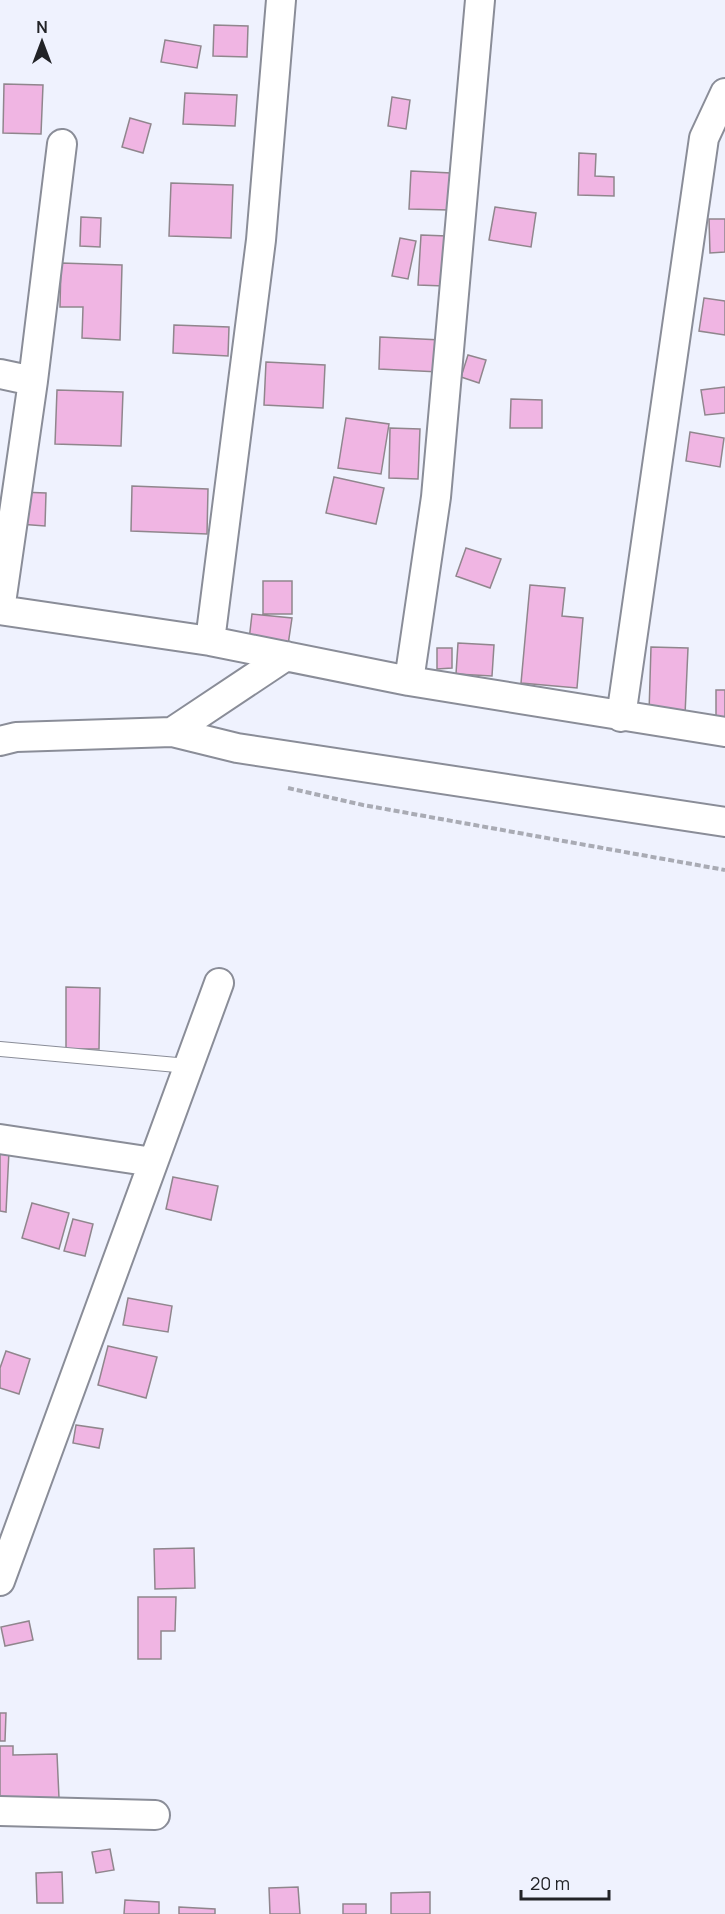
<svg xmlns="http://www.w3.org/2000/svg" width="725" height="1914" viewBox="0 0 725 1914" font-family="Manrope,sans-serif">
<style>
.building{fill:#f0b5e3;stroke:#90868d;stroke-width:1.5}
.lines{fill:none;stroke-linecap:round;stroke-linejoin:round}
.lane-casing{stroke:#8a8d98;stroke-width:16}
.street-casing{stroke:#8a8d98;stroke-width:32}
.path{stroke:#a9abb4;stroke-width:4;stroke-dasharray:6 3;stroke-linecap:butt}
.lane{stroke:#fff;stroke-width:14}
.street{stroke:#fff;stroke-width:28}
</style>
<rect width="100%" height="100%" fill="#eff2fe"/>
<path class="building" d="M 214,25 L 248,26 L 247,57 L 213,56 Z
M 165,40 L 201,46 L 197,68 L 161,62 Z
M 4,84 L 43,85 L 41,134 L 3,133 Z
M 185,93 L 237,95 L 235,126 L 183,124 Z
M 392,97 L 410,100 L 406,129 L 388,126 Z
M 130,118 L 151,124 L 143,153 L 122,147 Z
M 579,153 L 596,154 L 595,176 L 614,177 L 614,196 L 578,195 Z
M 411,171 L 451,173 L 449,210 L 409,209 Z
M 171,183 L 233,185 L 231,238 L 169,236 Z
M 495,207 L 536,213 L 531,247 L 489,240 Z
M 81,217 L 101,218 L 100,247 L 80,246 Z
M 709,219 L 725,219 L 725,252 L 710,253 Z
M 421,235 L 447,236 L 444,286 L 418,285 Z
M 400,238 L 416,241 L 408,279 L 392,276 Z
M 61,263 L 122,265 L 120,340 L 82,338 L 83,307 L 60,307 Z
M 704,298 L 725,301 L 725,335 L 699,331 Z
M 174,325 L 229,327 L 228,356 L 173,353 Z
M 380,337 L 441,340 L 439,372 L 379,369 Z
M 468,355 L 486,360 L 479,383 L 461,377 Z
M 266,362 L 325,365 L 323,408 L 264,405 Z
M 725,387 L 725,413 L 705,415 L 701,390 Z
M 57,390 L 123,392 L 121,446 L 55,444 Z
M 511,399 L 542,400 L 542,428 L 510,428 Z
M 346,418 L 389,424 L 381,474 L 338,468 Z
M 390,428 L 420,429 L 418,479 L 389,478 Z
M 690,432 L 724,438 L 720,467 L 686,461 Z
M 334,477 L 384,488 L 376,524 L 326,513 Z
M 132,486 L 208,489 L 207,534 L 131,531 Z
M 20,492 L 46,493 L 45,526 L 19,524 Z
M 466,548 L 501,559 L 490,588 L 456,576 Z
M 263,581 L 292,581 L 292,614 L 263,614 Z
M 530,585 L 565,588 L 562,616 L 583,618 L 577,688 L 521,683 Z
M 252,614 L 292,618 L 288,645 L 249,640 Z
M 458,643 L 494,645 L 492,676 L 456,674 Z
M 651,647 L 688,648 L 685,715 L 649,713 Z
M 437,648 L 452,648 L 452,668 L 437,669 Z
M 716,690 L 725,690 L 725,719 L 716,719 Z
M 66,987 L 100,988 L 99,1049 L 66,1049 Z
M 0,1151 L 9,1151 L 6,1212 L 0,1211 Z
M 173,1177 L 218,1186 L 211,1220 L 166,1209 Z
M 32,1203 L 69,1213 L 59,1249 L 22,1238 Z
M 73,1219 L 93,1224 L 85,1256 L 64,1251 Z
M 128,1298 L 172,1306 L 168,1332 L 123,1325 Z
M 108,1346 L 157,1357 L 146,1398 L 98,1385 Z
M 6,1351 L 30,1359 L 19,1394 L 0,1388 L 0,1368 Z
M 76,1425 L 103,1429 L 99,1448 L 73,1443 Z
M 194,1548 L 195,1588 L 155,1589 L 154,1549 Z
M 138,1597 L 176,1597 L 175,1631 L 161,1631 L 161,1659 L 138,1659 Z
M 29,1621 L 33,1640 L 5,1646 L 1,1627 Z
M 0,1713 L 6,1713 L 5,1741 L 0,1741 Z
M 0,1746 L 13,1746 L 13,1755 L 57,1754 L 59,1798 L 0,1800 Z
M 110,1849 L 114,1870 L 96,1873 L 92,1852 Z
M 62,1872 L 63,1903 L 37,1903 L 36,1873 Z
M 298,1887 L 300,1914 L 270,1914 L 269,1888 Z
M 430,1892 L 430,1914 L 391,1914 L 391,1893 Z
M 125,1900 L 159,1902 L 159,1914 L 124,1914 Z
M 343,1904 L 366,1904 L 366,1914 L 343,1914 Z
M 179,1907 L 215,1909 L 215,1914 L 179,1914 Z"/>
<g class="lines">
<defs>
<path id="lane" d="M 0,1049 L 188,1066"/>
<path id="street" d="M 0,374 L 33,381
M 0,610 L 210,641 L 409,681 L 725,732
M 0,610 L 33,381 L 62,144
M 210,641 L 261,240 L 281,0
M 409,681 L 436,497 L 480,0
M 621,717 L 704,138 L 725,93
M 172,732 L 286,656
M 0,741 L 16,737 L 172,732 L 237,748 L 725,822
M 0,1139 L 153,1162
M 0,1581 L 219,983
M 0,1811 L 155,1815"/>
</defs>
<use href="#lane" class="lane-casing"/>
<use href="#street" class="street-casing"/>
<path class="path" d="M 288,788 L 363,805 L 725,870"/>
<use href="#lane" class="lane"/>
<use href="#street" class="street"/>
</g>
<g transform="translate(42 42)" stroke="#eff2fe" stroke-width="4.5" paint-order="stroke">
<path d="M0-4.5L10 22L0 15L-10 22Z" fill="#222327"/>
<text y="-9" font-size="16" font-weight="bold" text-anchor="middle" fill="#222327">N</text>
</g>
<path d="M521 1890v9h88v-9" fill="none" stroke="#222327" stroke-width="3"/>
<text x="530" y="1890" font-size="18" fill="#222327" stroke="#eff2fe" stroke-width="4.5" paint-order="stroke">20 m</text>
</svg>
